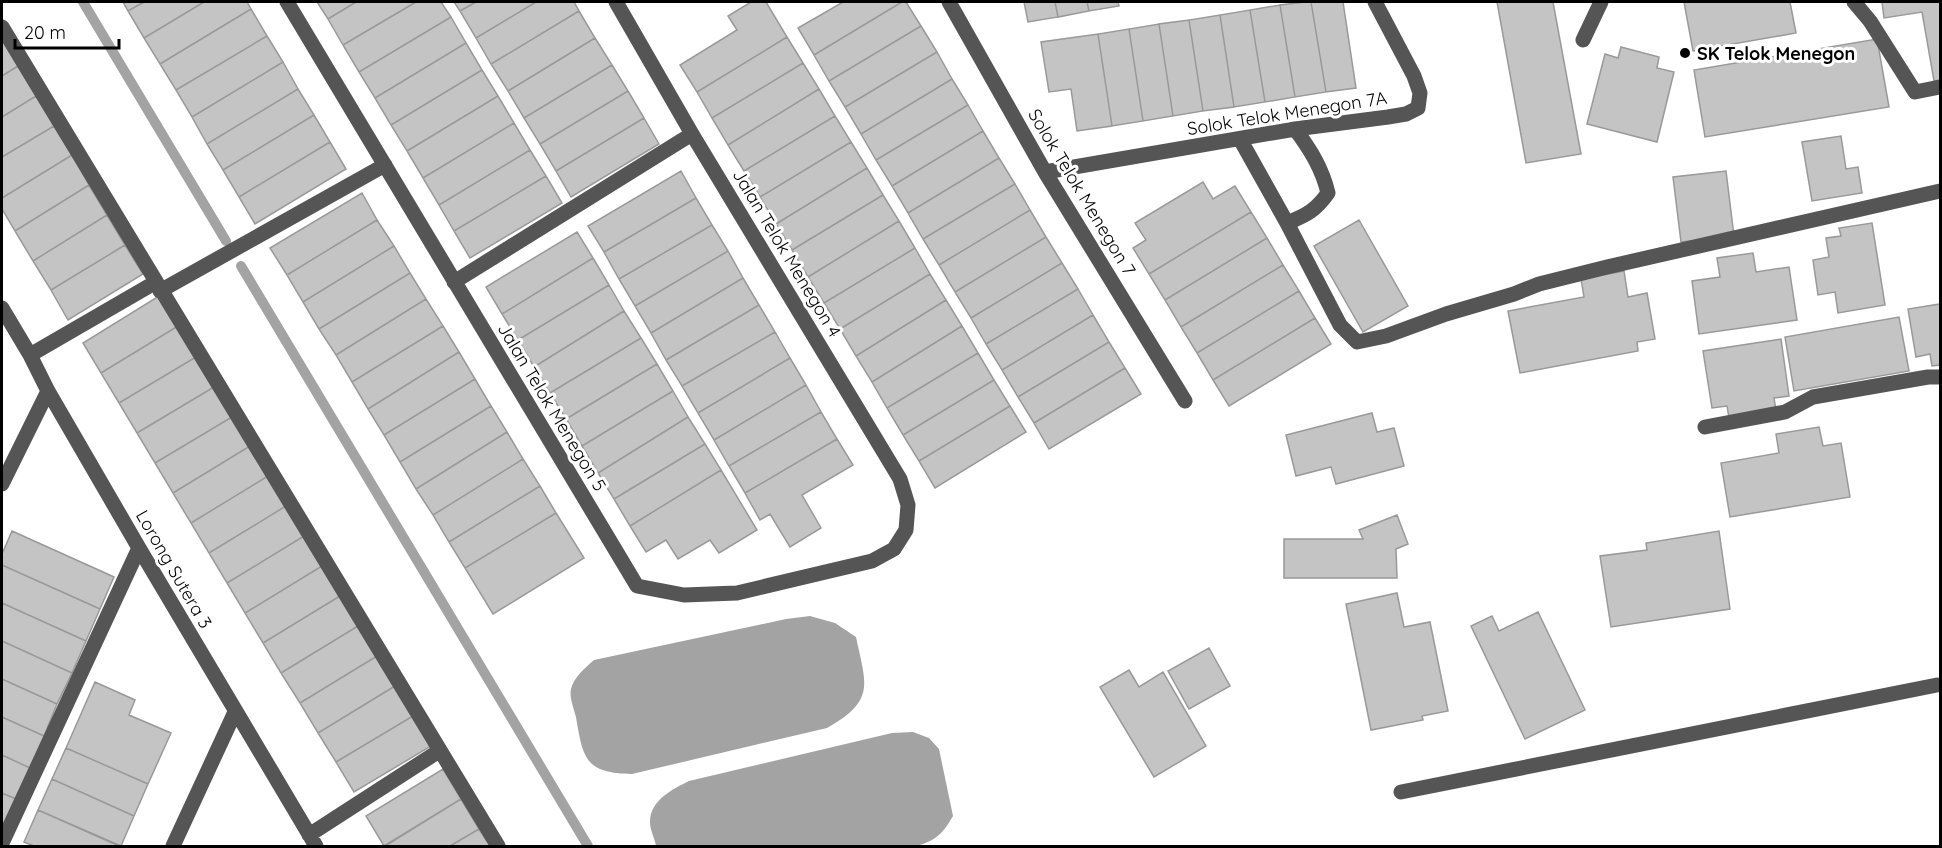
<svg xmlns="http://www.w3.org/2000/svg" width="1942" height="848" viewBox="0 0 1942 848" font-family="Quicksand,sans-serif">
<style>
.water{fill:#a3a3a3}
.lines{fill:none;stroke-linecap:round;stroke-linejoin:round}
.stream{stroke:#a3a3a3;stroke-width:10}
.building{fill:#c4c4c4;stroke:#999;stroke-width:1.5}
.minor{stroke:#555;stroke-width:15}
.poi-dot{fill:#000;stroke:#fff;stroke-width:2}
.labels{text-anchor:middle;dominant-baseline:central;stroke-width:6;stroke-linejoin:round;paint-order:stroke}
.poi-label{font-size:18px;font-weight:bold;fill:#000;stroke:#fff;text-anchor:start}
.street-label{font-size:18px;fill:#000;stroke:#fff}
</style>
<rect width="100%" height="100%" fill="#fff"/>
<path class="water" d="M 810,616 L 835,623 L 856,637 C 866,685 876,700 827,728 L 632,774 C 585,773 583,759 576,717 C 574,709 569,697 571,689 C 574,677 585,668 594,660 L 786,619 Z
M 913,732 L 929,738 L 939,749 L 953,816 C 943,833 936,841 916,846 L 656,846 C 655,839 650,830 650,822 C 650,800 673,789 689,781 L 892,733 Z"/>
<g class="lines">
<path class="stream" d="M 83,2 L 226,241
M 241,266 L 588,846"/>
</g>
<path class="building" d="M 123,2 L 144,2 L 128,11 Z
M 144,2 L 204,2 L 144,38 L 128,11 Z
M 204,2 L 247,2 L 251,9 L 160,64 L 144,38 Z
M 317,2 L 356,2 L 328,19 Z
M 356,2 L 416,2 L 343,45 L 328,19 Z
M 416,2 L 441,2 L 451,17 L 359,72 L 343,45 Z
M 454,2 L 476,2 L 460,11 Z
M 476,2 L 536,2 L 476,38 L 460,11 Z
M 536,2 L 574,2 L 579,11 L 491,64 L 476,38 Z
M 751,2 L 766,2 L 787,37 L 697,92 L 680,65 L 737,30 L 728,16 Z
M 843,2 L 902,2 L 814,55 L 798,28 Z
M 902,2 L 906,2 L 921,26 L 829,81 L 814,55 Z
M 1024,2 L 1055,2 L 1058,17 L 1028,22 Z
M 1055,2 L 1087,2 L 1089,11 L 1058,17 Z
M 1087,2 L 1118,2 L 1119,6 L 1089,11 Z
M 1305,2 L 1311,2 L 1326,92 L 1295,97 L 1280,5 Z
M 1311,2 L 1343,2 L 1356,88 L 1326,92 Z
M 1497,2 L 1553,2 L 1581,154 L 1526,163 Z
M 1684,2 L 1790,2 L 1796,33 L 1693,51 Z
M 1882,2 L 1940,2 L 1940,80 L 1934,81 L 1922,12 L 1884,18 Z
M 1280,5 L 1295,97 L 1265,102 L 1250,10 Z
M 251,9 L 267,36 L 176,90 L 160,64 Z
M 1250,10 L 1265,102 L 1234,107 L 1220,15 Z
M 579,11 L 595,38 L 508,91 L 491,64 Z
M 1220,15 L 1234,107 L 1203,111 L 1189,20 Z
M 451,17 L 466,43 L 375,98 L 359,72 Z
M 1189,20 L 1203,111 L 1173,116 L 1159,24 Z
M 1159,24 L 1173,116 L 1143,121 L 1129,29 Z
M 921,26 L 937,52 L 845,107 L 829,81 Z
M 1129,29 L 1143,121 L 1112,126 L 1098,34 Z
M 1098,34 L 1112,126 L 1077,131 L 1071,89 L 1049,92 L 1041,42 Z
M 267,36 L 283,62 L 192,117 L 176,90 Z
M 787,37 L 803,63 L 712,118 L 697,92 Z
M 595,38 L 612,65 L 524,118 L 508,91 Z
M 2,39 L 18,66 L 2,76 Z
M 1877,39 L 1889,107 L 1705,137 L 1694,70 Z
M 466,43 L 482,70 L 391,125 L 375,98 Z
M 1621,47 L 1659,57 L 1657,68 L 1674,72 L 1657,142 L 1587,124 L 1605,54 L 1618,58 Z
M 937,52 L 952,79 L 861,134 L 845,107 Z
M 283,62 L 298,89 L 207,144 L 192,117 Z
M 803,63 L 819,89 L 728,145 L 712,118 Z
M 612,65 L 628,91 L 540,144 L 524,118 Z
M 18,66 L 36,96 L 2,117 L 2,76 Z
M 482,70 L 498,96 L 407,151 L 391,125 Z
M 952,79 L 968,105 L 876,160 L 861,134 Z
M 298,89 L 314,115 L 223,170 L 207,144 Z
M 819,89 L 835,116 L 744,171 L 728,145 Z
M 628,91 L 644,118 L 556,171 L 540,144 Z
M 36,96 L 54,126 L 2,157 L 2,117 Z
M 498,96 L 514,123 L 423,178 L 407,151 Z
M 968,105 L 983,131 L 892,186 L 876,160 Z
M 314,115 L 330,142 L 239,197 L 223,170 Z
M 835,116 L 851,142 L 760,197 L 744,171 Z
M 644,118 L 659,144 L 571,197 L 556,171 Z
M 514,123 L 530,150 L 439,205 L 423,178 Z
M 54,126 L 72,155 L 2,198 L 2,157 Z
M 983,131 L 999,158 L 908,213 L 892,186 Z
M 1841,136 L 1846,169 L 1858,167 L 1862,193 L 1812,201 L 1802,142 Z
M 330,142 L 346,169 L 255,224 L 239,197 Z
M 851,142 L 867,168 L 776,224 L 760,197 Z
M 530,150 L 546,176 L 454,231 L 439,205 Z
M 72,155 L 89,185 L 15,231 L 2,209 L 2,198 Z
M 999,158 L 1015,184 L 923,239 L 908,213 Z
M 867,168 L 883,195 L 792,250 L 776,224 Z
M 681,171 L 696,198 L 604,252 L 588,226 Z
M 1726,171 L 1734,236 L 1681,242 L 1673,177 Z
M 546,176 L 562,203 L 470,258 L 454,231 Z
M 1203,182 L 1213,199 L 1235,186 L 1251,212 L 1149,274 L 1133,248 L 1146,240 L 1135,223 Z
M 1015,184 L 1030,210 L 939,265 L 923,239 Z
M 89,185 L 107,215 L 33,261 L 15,231 Z
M 362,193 L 377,220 L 287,275 L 270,248 Z
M 883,195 L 899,221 L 808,277 L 792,250 Z
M 696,198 L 712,225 L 619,279 L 604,252 Z
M 1030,210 L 1046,237 L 955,292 L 939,265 Z
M 1251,212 L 1267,238 L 1165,300 L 1149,274 Z
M 107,215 L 125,245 L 51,290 L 33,261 Z
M 377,220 L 394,246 L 303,302 L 287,275 Z
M 1359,220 L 1408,306 L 1363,332 L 1314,246 Z
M 899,221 L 915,248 L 824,303 L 808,277 Z
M 1872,223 L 1885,305 L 1838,313 L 1835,292 L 1818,295 L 1813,260 L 1829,257 L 1826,238 L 1841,236 L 1839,228 Z
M 712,225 L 728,251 L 635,306 L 619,279 Z
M 577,232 L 593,258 L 502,314 L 486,287 Z
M 1046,237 L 1062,263 L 971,318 L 955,292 Z
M 1267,238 L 1283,265 L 1181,327 L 1165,300 Z
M 125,245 L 143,274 L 68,320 L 51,290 Z
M 394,246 L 410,273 L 319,329 L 303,302 Z
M 915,248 L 930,274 L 840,329 L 824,303 Z
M 728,251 L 743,278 L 651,333 L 635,306 Z
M 1753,253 L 1756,272 L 1789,267 L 1797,320 L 1699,334 L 1692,281 L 1720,277 L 1717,258 Z
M 593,258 L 609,285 L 518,340 L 502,314 Z
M 1062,263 L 1078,289 L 986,344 L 971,318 Z
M 1283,265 L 1299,291 L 1197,353 L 1181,327 Z
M 1624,271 L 1628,297 L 1647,293 L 1655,339 L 1637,342 L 1638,351 L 1520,373 L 1508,311 L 1584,297 L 1581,279 Z
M 410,273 L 426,299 L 336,355 L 319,329 Z
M 930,274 L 946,300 L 856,356 L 840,329 Z
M 743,278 L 759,305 L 666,360 L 651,333 Z
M 609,285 L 624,311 L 534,367 L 518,340 Z
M 1078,289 L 1093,315 L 1002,370 L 986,344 Z
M 1299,291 L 1315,318 L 1213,380 L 1197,353 Z
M 159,296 L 178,326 L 101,373 L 83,343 Z
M 426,299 L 443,326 L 352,382 L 336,355 Z
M 946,300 L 962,326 L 872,382 L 856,356 Z
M 1940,304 L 1940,365 L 1932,366 L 1930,354 L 1916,357 L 1908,309 Z
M 759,305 L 775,332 L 682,386 L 666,360 Z
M 624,311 L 641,338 L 550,393 L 534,367 Z
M 1093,315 L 1109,342 L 1018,397 L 1002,370 Z
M 1899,317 L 1909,371 L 1794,391 L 1785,337 Z
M 1315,318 L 1331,344 L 1229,406 L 1213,380 Z
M 178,326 L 196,357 L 119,403 L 101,373 Z
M 443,326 L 459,352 L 368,409 L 352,382 Z
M 962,326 L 978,353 L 887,408 L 872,382 Z
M 775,332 L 790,358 L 698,413 L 682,386 Z
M 641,338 L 657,364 L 566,419 L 550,393 Z
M 1781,339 L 1789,396 L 1774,398 L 1776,410 L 1729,418 L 1727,406 L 1712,408 L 1703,351 Z
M 1109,342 L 1125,368 L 1034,423 L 1018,397 Z
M 459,352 L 475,379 L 384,435 L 368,409 Z
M 978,353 L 994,380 L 903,435 L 887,408 Z
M 196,357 L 214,387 L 137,433 L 119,403 Z
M 790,358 L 806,385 L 714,440 L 698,413 Z
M 657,364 L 673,391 L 582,446 L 566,419 Z
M 1125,368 L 1141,394 L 1049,449 L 1034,423 Z
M 475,379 L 491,406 L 400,462 L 384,435 Z
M 994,380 L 1010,406 L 919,461 L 903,435 Z
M 806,385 L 821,412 L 729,466 L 714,440 Z
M 214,387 L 232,417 L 155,463 L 137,433 Z
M 673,391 L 688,417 L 598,473 L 582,446 Z
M 491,406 L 507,432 L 416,489 L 400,462 Z
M 1010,406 L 1026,432 L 935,488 L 919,461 Z
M 821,412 L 837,439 L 745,493 L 729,466 Z
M 1372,413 L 1377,432 L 1394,428 L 1404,466 L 1336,484 L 1331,467 L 1296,476 L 1286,435 Z
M 232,417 L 250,446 L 173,493 L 155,463 Z
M 688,417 L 705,444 L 614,499 L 598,473 Z
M 1819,427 L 1823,446 L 1841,443 L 1850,497 L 1730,517 L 1721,463 L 1779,453 L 1776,434 Z
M 507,432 L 523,459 L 433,515 L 416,489 Z
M 837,439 L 853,465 L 802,495 L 821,528 L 790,547 L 770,514 L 760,520 L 745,493 Z
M 705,444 L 721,470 L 630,526 L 614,499 Z
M 250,446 L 268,476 L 191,523 L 173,493 Z
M 523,459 L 540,486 L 449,542 L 433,515 Z
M 721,470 L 757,530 L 719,553 L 710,540 L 678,559 L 666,540 L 646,552 L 630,526 Z
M 268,476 L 286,506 L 209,553 L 191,523 Z
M 540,486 L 556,513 L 465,568 L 449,542 Z
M 286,506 L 304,536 L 227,583 L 209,553 Z
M 556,513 L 584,558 L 493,614 L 465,568 Z
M 1397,515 L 1408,544 L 1396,549 L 1397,578 L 1284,578 L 1284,539 L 1363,539 L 1359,530 Z
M 12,531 L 114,577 L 100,609 L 2,565 L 2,554 Z
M 1719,531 L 1730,609 L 1611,627 L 1600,556 L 1647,550 L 1646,543 Z
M 304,536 L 322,566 L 245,613 L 227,583 Z
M 2,565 L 100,609 L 86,641 L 2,603 Z
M 322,566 L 340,596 L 263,643 L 245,613 Z
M 1397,593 L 1404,627 L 1430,622 L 1448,711 L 1422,716 L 1423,720 L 1371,730 L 1346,604 Z
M 340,596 L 358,626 L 281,673 L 263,643 Z
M 2,603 L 86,641 L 72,673 L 2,641 Z
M 1538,612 L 1585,710 L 1525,739 L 1471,626 L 1492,616 L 1499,631 Z
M 358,626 L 377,656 L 300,703 L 281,673 Z
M 2,641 L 72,673 L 57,704 L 2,679 Z
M 1209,648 L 1230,686 L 1189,709 L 1168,671 Z
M 377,656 L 395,686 L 318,733 L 300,703 Z
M 1129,670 L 1139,687 L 1163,672 L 1206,746 L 1154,777 L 1100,687 Z
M 2,679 L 57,704 L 44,736 L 2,717 Z
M 95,682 L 135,700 L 129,715 L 171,733 L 148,784 L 66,748 Z
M 395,686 L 413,716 L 336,762 L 318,733 Z
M 413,716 L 431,746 L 354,792 L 336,762 Z
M 2,717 L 44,736 L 30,768 L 2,755 Z
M 66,748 L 148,784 L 134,816 L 52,779 Z
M 2,755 L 30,768 L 16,799 L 2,793 Z
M 443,769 L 461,799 L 384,846 L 366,816 Z
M 52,779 L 134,816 L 121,846 L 38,810 Z
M 2,793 L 16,799 L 2,831 Z
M 461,799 L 479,829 L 450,846 L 385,846 Z
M 38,810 L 119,846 L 34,846 L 24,842 Z
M 479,829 L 490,846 L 450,846 Z"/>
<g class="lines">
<path class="minor" d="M 287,2 L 637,586 L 684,595 L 737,593 L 872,561 L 894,549 L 906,530 L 908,505 L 900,479 L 692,134 L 616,2
M 949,2 L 1045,172 L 1185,401
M 1854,2 L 1870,21 L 1915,92 L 1940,87
M 2,27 L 498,846
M 1583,40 L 1601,2
M 1240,139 L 1287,223 L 1340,325 L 1357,342 L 1386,336 L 1446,314 L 1514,294 L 1539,284 L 1607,267 L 1940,191
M 1045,172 L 1295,129 L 1388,117 L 1406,114 L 1418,108 L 1420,93 L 1414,76 L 1375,2
M 1287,223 C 1307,215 1316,210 1328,193 C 1322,168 1310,149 1295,129
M 454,282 L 692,134
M 160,291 L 385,165
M 2,308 L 30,355 L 48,391 L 139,548 L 316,846
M 30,355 L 156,282
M 1705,427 L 1785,412 L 1813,397 L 1928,377 L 1940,377
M 2,484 L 48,391
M 1401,792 L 1937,685
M 309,835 L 439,751
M 2,843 L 139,548
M 173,846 L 235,712"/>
</g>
<circle class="poi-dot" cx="1685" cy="53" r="6"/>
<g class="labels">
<g class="poi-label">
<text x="1697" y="53">SK Telok Menegon</text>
</g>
<g class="street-label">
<text transform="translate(1287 113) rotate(-9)">Solok Telok Menegon 7A</text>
<text transform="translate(1082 192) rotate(59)">Solok Telok Menegon 7</text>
<text transform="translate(787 253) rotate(59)">Jalan Telok Menegon 4</text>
<text transform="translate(552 407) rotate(59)">Jalan Telok Menegon 5</text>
<text transform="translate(174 569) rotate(60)">Lorong Sutera 3</text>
</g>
</g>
<rect width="1942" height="848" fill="none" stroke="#000000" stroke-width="6"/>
<path d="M15 39v9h104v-9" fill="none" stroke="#000000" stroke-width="3"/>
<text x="24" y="39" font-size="18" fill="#000000" stroke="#ffffff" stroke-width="4.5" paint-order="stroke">20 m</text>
</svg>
